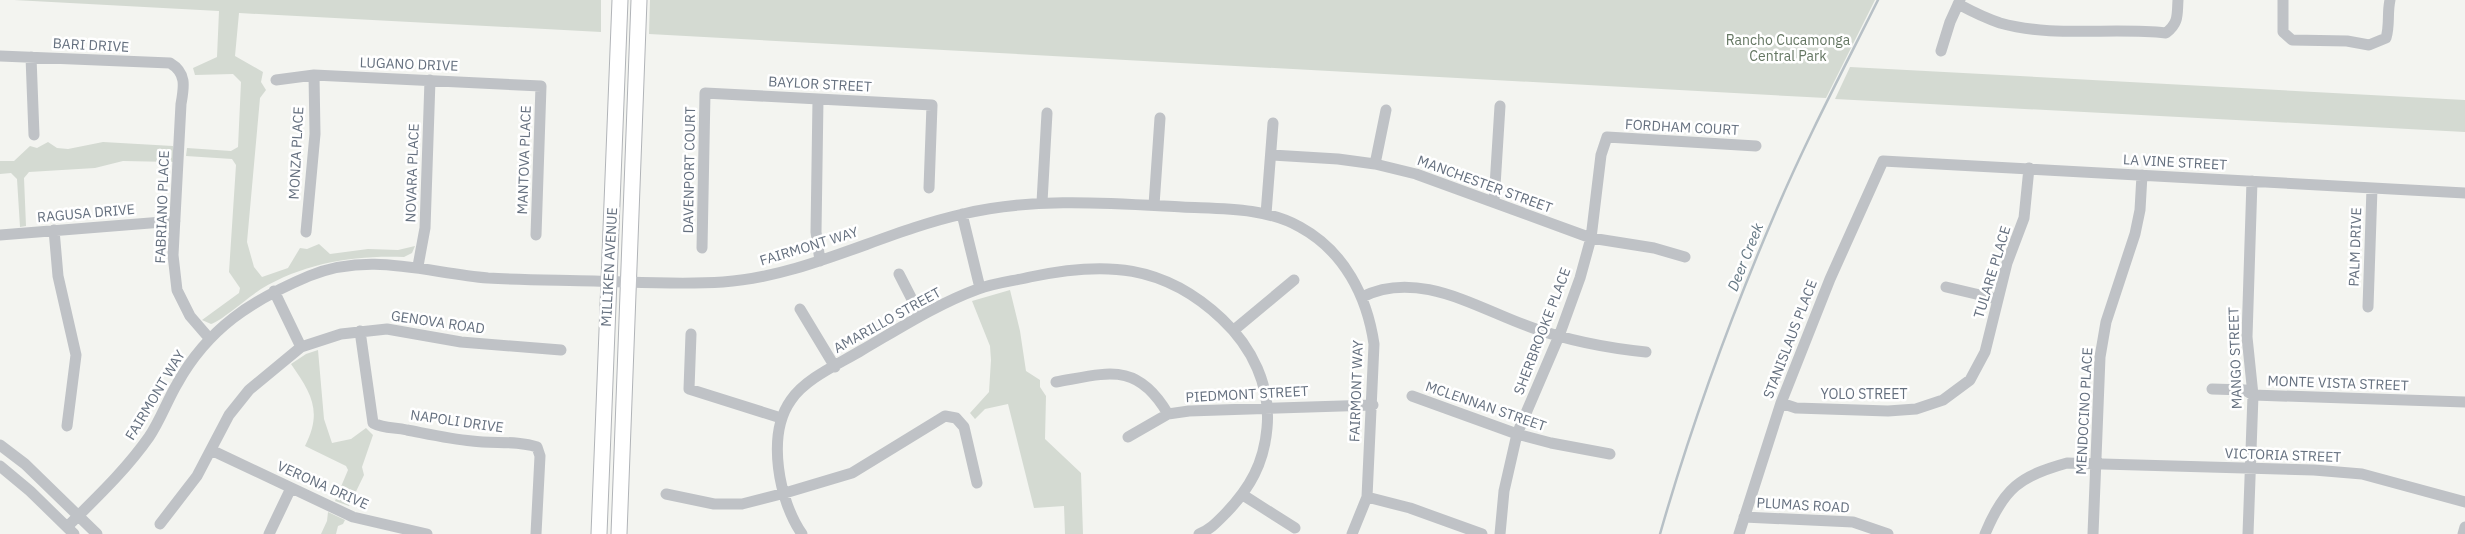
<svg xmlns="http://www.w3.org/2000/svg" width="2465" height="534" viewBox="0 0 2465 534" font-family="'IBM Plex Sans',sans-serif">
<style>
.green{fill:#d4dad2}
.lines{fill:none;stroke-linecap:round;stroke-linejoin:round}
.stream{stroke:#b7c0c6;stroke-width:2.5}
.major-casing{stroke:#b1b4b8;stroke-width:17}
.minor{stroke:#bfc2c6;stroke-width:11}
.major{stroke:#fff;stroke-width:15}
.labels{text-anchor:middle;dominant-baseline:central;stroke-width:5;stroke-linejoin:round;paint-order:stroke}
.park-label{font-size:14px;fill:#657763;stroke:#fff}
.street-label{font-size:14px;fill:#65707f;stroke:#fff}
.water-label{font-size:15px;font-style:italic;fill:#657884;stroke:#fff}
</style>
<rect width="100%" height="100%" fill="#f3f4f0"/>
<path class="green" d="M 14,0 L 601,0 L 601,32 L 239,13 L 235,56 L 263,72 L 261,82 L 266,90 L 260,98 L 247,242 L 254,267 L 262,277 L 288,268 L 300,248 L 307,249 L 319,244 L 330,254 L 368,249 L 398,250 L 415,246 L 412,253 L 404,257 C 354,255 304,263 261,289 C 250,296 220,322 211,324 L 202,320 L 239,293 L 240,288 L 229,272 L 236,165 L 232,159 L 186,156 L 187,148 L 231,151 L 238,147 L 241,82 L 233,74 L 195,75 L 193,68 L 217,57 L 219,11 Z
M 650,0 L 1875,0 L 1826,98 L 649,34 Z
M 1850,67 L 2465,100 L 2465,132 L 1835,99 Z
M 48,142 L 57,148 L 68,149 L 103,142 L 173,146 L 173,162 L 123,161 L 95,168 L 29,172 L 24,178 L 26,226 L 20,227 L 17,179 L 11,173 L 0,174 L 0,161 L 14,161 L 30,146 L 37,148 Z
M 1010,290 L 1020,331 L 1026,371 L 1040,380 L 1040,387 L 1046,396 L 1045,439 L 1081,473 L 1083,534 L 1065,534 L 1064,506 L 1034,508 L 1008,404 L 985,409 L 975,419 L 970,413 L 989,392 L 991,360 L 990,346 L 972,301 Z
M 318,350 L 324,419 L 332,443 L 351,439 L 366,428 L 373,435 L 362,467 L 364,475 L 349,506 L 335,501 L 348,470 L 346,466 L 305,446 C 323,411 311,393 291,364 L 306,354 Z
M 328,512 L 345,520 L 343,524 L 338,526 L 336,534 L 321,534 L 327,521 Z"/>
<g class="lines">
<path class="stream" d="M 1660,534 C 1691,426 1729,321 1773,218 C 1804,144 1842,72 1878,0"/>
<defs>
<path id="major" d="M 599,534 L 620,0
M 619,534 L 639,0"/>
</defs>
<use href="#major" class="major-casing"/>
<path class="minor" d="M 2283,0 L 2283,32 L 2292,40 L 2347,41 L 2369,45 L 2386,38 C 2390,25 2387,13 2390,0
M 1958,4 C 1971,11 1985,18 2000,23 C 2053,38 2112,27 2166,33 C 2179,23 2177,15 2178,0
M 1941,51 L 1950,22 L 1960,0
M 0,56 L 170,63 C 187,73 184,87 181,104 L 173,255 L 177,290 L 190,316 L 209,338
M 31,57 L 34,135
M 276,80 L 314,75 L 541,86 L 536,235
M 818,99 L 816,232 L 820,261
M 1272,155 L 1338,159 L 1375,164 L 1416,174 L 1591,238 L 1654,248 L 1685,257
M 1375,164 L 1386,110
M 1042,202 L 1047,113
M 1494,202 L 1500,106
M 1154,205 L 1160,118
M 962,214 L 980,288
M 1266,214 L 1273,123
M 54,230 L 58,276 L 76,355 L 67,426
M 306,232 L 315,134 L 314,75
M 0,235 L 175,221
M 702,248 L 705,93 L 932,105 L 929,188
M 418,266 L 425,228 L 430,80
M 899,274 L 920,315
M 1946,287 L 1997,299
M 274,291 L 301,347
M 1362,297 C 1419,268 1480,310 1533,328 C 1570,341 1607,348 1646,352
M 2368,307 L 2372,188
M 800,309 L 835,367
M 1234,330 L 1294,280
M 360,331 L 373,423 C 385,429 394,427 407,430 C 428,434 450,439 472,441 C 494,444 517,440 537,447 L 540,456 L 536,534
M 691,334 L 689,389 L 781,418
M 1056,382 C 1108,373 1137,361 1168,414
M 2212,389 L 2245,390 L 2253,395 L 2465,402
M 1412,396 L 1517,434 L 1551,443 L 1610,454
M 1781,403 L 1796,408 L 1888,411 L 1916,409 L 1943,400 L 1970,380 L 1985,352 L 2007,263 L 2024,218 L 2029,168
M 1128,437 L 1168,414 L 1189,411 L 1373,405
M 0,445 L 25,464 L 97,534
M 211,450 L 353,517 L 427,534
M 0,466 L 30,491 L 74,534
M 666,494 L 714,504 L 742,504 L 785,493 L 852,473 L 945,416 L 956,418 L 964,427 L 977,483
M 1243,495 L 1295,528
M 1367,497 L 1410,508 L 1482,534
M 1744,517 L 1853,522 L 1888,534
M 160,524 L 197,476 L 229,415 L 249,390 L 301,347 L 341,334 L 387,329 L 461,342 L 561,350
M 67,527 C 96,498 125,471 149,437 C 160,421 167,401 177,384 C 208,328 252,300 309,276 C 370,251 427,273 488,278 C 523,280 559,280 594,281 C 637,282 680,285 723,282 C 807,276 882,232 963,214 C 1035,197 1108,203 1182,207 C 1220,209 1265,207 1300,227 C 1344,251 1367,296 1374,344 L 1367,497 L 1352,534
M 269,534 L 291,488
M 802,534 C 779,501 766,435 791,400 C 806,378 839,364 862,350 C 900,328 937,304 978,289 C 994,283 1013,281 1030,277 C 1105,261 1164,264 1222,319 C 1252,347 1271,386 1267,428 C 1264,463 1250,488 1226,513 C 1217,522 1211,529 1199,534
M 1500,534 L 1504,491 L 1517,434 L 1559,336 L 1580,278 L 1591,238 L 1601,155 L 1607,137 L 1756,146
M 1739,534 L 1781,403 L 1830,279 L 1883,161 L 2465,193
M 1985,534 C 2004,488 2020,476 2067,463 L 2314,470 L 2362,474 L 2465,502
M 2093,534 L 2100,357 L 2106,322 L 2135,234 L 2140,210 L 2142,175
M 2248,534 L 2253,395 L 2247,337 L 2252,181
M 2463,534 L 2465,527"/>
<use href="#major" class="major"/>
</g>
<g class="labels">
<g class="park-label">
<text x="1788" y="40">Rancho Cucamonga<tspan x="1788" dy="16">Central Park</tspan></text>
</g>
<g class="street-label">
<text transform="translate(91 45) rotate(3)">BARI DRIVE</text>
<text transform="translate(409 64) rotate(2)">LUGANO DRIVE</text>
<text transform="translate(820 84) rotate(3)">BAYLOR STREET</text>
<text transform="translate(1682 127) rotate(3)">FORDHAM COURT</text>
<text transform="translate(296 153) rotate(-87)">MONZA PLACE</text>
<text transform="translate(524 160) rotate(-88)">MANTOVA PLACE</text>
<text transform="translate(2175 162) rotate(3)">LA VINE STREET</text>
<text transform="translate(689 170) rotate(-89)">DAVENPORT COURT</text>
<text transform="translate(412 173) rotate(-88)">NOVARA PLACE</text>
<text transform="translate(1485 184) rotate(20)">MANCHESTER STREET</text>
<text transform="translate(162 207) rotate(-88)">FABRIANO PLACE</text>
<text transform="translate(86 213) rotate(-5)">RAGUSA DRIVE</text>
<text transform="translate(809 246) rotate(-17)">FAIRMONT WAY</text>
<text transform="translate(2355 247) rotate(-88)">PALM DRIVE</text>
<text transform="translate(609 267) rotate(-87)">MILLIKEN AVENUE</text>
<text transform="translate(1992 272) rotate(-73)">TULARE PLACE</text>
<text transform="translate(887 320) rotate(-29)">AMARILLO STREET</text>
<text transform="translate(438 322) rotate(8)">GENOVA ROAD</text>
<text transform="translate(1542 331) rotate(-69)">SHERBROOKE PLACE</text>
<text transform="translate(1790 339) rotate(-69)">STANISLAUS PLACE</text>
<text transform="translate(2235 358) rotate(-92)">MANGO STREET</text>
<text transform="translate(2338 383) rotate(2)">MONTE VISTA STREET</text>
<text transform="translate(1356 391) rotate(-88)">FAIRMONT WAY</text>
<text transform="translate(1247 394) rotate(-3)">PIEDMONT STREET</text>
<text x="1864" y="394">YOLO STREET</text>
<text transform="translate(155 395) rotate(-59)">FAIRMONT WAY</text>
<text transform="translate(1486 406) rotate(19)">MCLENNAN STREET</text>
<text transform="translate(2084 411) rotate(-87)">MENDOCINO PLACE</text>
<text transform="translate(457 421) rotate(8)">NAPOLI DRIVE</text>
<text transform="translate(2283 455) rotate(2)">VICTORIA STREET</text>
<text transform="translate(323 485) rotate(24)">VERONA DRIVE</text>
<text transform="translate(1803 505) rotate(3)">PLUMAS ROAD</text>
</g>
<g class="water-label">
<text transform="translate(1745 257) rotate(-68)">Deer Creek</text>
</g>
</g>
</svg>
